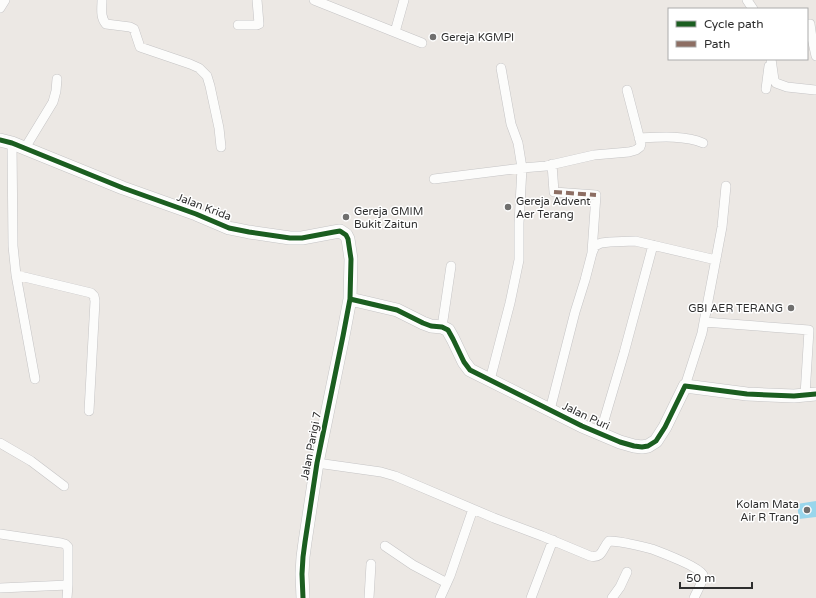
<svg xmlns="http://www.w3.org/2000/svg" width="816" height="598" viewBox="0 0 816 598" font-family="'Varela Round',sans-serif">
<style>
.water{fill:#99d6ec}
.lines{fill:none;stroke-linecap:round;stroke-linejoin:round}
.street-casing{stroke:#c5c4c5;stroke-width:10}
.secondary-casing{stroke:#c5c4c5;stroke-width:14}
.street{stroke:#fcfcfb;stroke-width:9}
.secondary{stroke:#fcfcfb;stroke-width:13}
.quiet{stroke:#8d6e63;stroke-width:4;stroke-dasharray:8 4;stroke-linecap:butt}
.cycleway-casing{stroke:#fff;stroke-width:8}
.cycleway{stroke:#1b5e20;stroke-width:5}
.poi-dot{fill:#706f6e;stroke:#fff;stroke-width:1.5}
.labels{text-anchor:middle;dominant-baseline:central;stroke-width:3;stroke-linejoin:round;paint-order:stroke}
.poi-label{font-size:11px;fill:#2e2e2e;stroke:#fff;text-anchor:start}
.street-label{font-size:11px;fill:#2e2e2e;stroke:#fff}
</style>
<rect width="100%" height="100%" fill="#ece8e4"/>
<path class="water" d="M 816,501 L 816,517 L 799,519 L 797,504 Z"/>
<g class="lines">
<defs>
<path id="street" d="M 102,0 C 102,8 100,17 106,24 L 130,27 L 134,29 L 140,47 L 190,64 L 199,68 L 207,76 L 210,86 L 219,128 L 221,147
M 314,0 L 422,43
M 747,0 L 753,9
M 0,8 L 5,0
M 807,24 L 810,24 L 812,38 L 816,56
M 238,25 L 257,25 L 259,24 L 257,0
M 395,32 L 404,0
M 771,59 L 774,80 L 776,83 L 787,87 L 815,90
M 766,89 L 769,66
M 639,138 C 659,137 685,135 703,143
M 12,143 L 13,246 L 16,275 L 91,293 L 94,296 L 95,301 L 89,411
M 25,148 L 53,102 L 56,91 L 57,79
M 552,164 L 554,192 L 596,195 L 592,252
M 434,179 L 522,168 L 518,143 L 511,124 L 501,68
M 16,275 L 35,379
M 704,322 L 809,330 L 805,395
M 442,327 L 451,266
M 490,380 L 510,303 L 519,260 L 519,223 L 522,168 L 546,166 L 594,155 L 629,152 L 636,150 L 640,147 L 641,144 L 627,90
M 685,386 L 702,333 L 704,322 L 722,227 L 726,186
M 550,410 L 575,312 L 585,280 L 592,253 L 595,246 L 601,243 L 610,242 L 635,241 L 716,260
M 600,434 L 624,353 L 653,245
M 0,443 L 31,461 L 64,486
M 317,463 L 381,472 L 395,476 L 494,518 L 542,536 L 590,556 C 603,559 602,548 609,541 C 621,541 640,546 652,549 C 660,552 702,568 703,575 C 704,580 696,593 694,598
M 0,534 L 61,543 L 65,544 L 68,547 L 68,585 L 67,598
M 385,546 L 413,565 L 447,583
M 0,588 L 68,585
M 369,598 L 371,564
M 440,598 L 450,576 L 473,509
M 531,598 L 553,540
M 612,598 L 620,587 L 627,572"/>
<path id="secondary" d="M 0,140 L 12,143 L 123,188 L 196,214 L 229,228 L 249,232 L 290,238 L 302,238 L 334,232 L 340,231 L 346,235 L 348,239 L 351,259 L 350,299 L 343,336 L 317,463 L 305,542 L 303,557 L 302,574 L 303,598
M 350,299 L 397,310 L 423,323 L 431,326 L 442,327 L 448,330 L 453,339 L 464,362 L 470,370 L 582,426 L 620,442 L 634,446 L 642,447 L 648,446 L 656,441 L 665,427 L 685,386 L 693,387 L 747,394 L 794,396 L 816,394"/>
</defs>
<use href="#street" class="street-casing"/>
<use href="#secondary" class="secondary-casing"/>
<use href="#street" class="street"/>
<use href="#secondary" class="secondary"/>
<path class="quiet" d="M 554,192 L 596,195"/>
<defs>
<path id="cycleway" d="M 0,140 L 12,143 L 123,188 L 196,214 L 229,228 L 249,232 L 290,238 L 302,238 L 334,232 L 340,231 L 346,235 L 348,239 L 351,259 L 350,299 L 343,336 L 317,463 L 305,542 L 303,557 L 302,574 L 303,598
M 350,299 L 397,310 L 423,323 L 431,326 L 442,327 L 448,330 L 453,339 L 464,362 L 470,370 L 582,426 L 620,442 L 634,446 L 642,447 L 648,446 L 656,441 L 665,427 L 685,386 L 693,387 L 747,394 L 794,396 L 816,394"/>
</defs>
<use href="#cycleway" class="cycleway-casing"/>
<use href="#cycleway" class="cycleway"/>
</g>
<g class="poi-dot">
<circle cx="433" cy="37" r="4"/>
<circle cx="508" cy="207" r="4"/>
<circle cx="346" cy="217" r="4"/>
<circle cx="791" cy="308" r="4"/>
<circle cx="807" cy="510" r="4"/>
</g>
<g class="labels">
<g class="poi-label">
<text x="441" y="37">Gereja KGMPI</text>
<text x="516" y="201">Gereja Advent<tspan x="516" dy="13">Aer Terang</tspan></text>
<text x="354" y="211">Gereja GMIM<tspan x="354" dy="13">Bukit Zaitun</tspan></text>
<text x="783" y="308" text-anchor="end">GBI AER TERANG</text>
<text x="799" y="504" text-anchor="end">Kolam Mata<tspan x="799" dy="13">Air R Trang</tspan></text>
</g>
<g class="street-label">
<text transform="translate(204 207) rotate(21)">Jalan Krida</text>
<text transform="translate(586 416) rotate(25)">Jalan Puri</text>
<text transform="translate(311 446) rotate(-79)">Jalan Parigi 7</text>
</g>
</g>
<rect x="668" y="8" width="140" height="52" fill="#ffffff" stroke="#ababab"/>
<rect x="676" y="21" width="20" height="6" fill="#1b5e20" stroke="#ababab"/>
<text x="704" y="28" font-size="12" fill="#2e2e2e">Cycle path</text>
<rect x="676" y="41" width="20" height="6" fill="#8d6e63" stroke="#ababab"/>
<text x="704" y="48" font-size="12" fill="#2e2e2e">Path</text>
<path d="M680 582v6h72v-6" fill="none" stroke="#2e2e2e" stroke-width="2"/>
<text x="686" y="582" font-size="12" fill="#2e2e2e" stroke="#ffffff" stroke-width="3" paint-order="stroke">50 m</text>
</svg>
